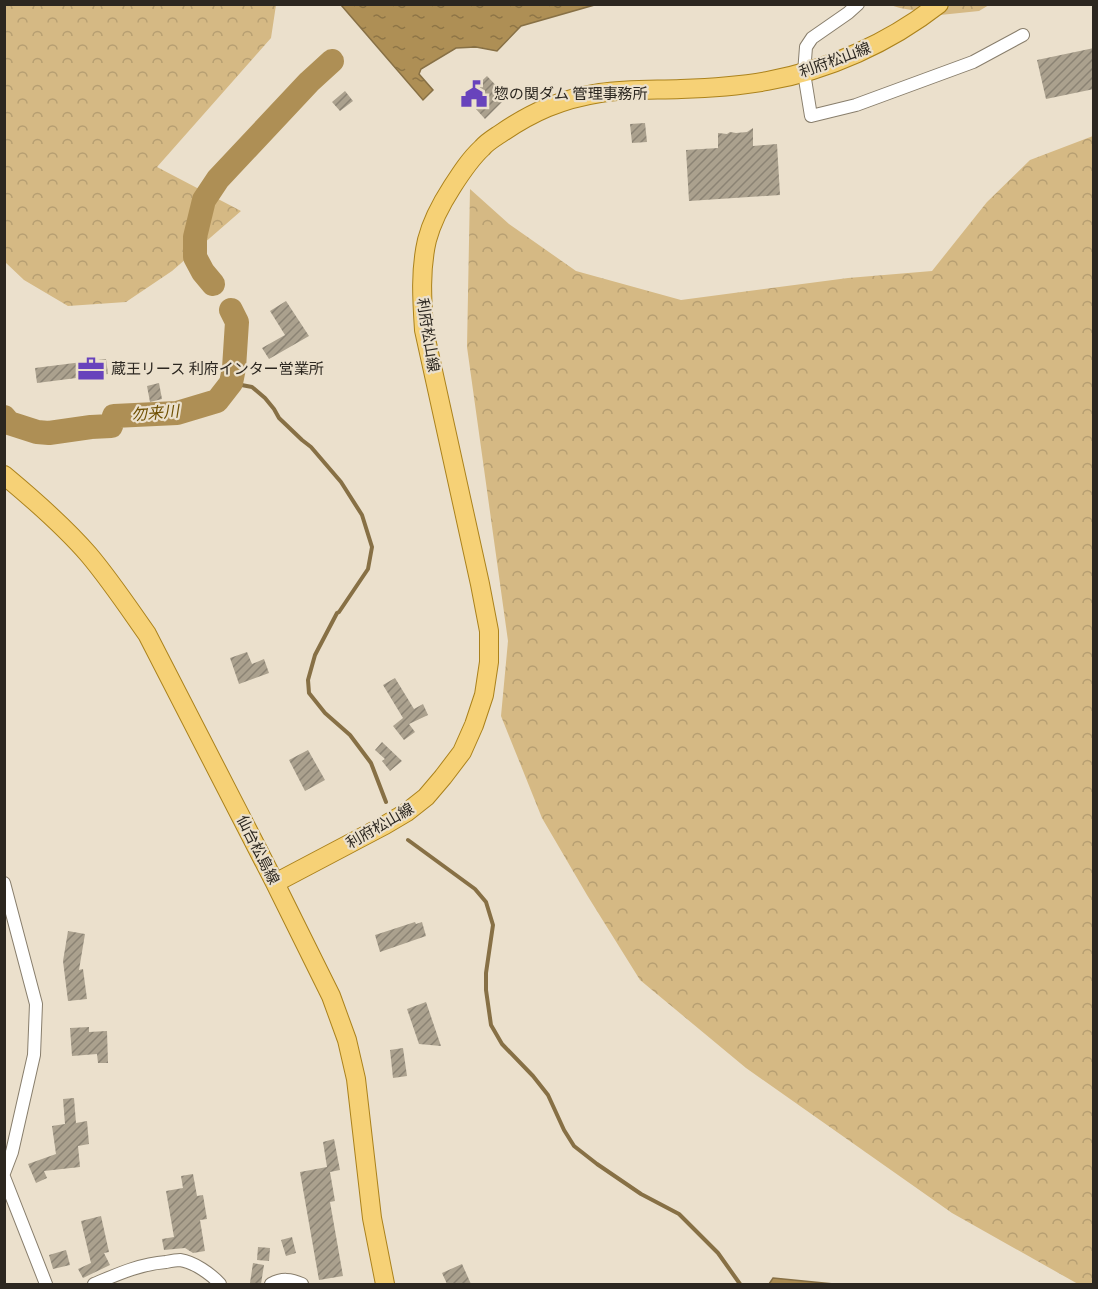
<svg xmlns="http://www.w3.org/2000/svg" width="1098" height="1289" viewBox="0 0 1098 1289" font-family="'Roboto Condensed','Noto Sans JP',sans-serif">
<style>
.forest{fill:url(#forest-crowns)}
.water{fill:url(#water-ripples);stroke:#877045;stroke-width:1.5}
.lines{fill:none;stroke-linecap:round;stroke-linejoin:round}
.stream{stroke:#877045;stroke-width:4}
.river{stroke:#ae8f55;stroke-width:24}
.building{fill:url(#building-hatch)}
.minor-casing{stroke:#887e6c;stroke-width:14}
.primary-casing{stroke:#ab821c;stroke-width:20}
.minor{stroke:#fff;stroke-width:12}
.primary{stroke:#f6d176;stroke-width:18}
.labels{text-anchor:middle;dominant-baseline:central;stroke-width:4.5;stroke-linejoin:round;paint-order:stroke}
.street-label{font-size:15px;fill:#2c2720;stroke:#ebe0cc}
.poi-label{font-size:15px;fill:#2c2720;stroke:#ebe0cc;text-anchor:start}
.water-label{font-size:16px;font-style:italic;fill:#705104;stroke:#ebe0cc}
</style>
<defs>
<pattern id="forest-crowns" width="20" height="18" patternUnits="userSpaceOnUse" patternTransform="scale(1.5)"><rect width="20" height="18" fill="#d5b984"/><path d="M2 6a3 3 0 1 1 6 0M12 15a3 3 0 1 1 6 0" fill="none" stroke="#b79f72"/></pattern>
<pattern id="water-ripples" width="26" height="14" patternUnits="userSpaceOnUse" patternTransform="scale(1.5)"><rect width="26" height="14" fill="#ae8f55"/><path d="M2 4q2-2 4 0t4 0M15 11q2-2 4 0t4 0" fill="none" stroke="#8e7546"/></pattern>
<pattern id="building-hatch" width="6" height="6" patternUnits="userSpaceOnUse" patternTransform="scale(1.5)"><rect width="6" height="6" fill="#aba18e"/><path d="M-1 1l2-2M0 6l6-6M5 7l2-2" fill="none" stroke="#8b8374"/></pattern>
</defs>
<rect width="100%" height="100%" fill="#ebe0cc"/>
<path class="forest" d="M 5,4 L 276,5 L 271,38 L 157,167 L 241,211 L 172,271 L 126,302 L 68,306 L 24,280 L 5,262 Z
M 890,5 L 989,5 L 979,11 L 940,15 L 900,8 Z
M 1093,136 L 1094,1284 L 1078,1284 L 952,1213 L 746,1068 L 640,980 L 587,895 L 542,818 L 501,716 L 508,641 L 467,347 L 470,189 L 509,224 L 576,271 L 681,300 L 848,278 L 932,271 L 987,202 L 1030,160 Z"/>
<path class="water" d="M 598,4 L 521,26 L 497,51 L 476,47 L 456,48 L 421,69 L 419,74 L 433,90 L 423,100 L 341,5 Z
M 773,1278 L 834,1284 L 769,1284 Z"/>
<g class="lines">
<path class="stream" d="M 231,383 L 252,387 L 265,398 L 274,409 L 279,418 L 302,440 L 311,447 L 341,482 L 362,515 L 372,547 L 368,569 L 339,612 L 337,613 L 315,655 L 308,680 L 309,693 L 325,713 L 350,735 L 371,763 L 386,802
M 408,840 L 475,889 L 486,902 L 493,925 L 486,973 L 486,990 L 491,1025 L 502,1044 L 533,1076 L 548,1095 L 564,1130 L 574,1146 L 597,1164 L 641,1194 L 679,1214 L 718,1253 L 740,1284"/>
<path class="river" d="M 213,284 L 203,272 L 195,257 L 195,237 L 204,200 L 218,179 L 309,82 L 332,61
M 4,417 L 9,423 L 37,432 L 49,433 L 91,427 L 111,426 L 114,416 L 177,413 L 217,401 L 231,383 L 234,368 L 237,322 L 231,310"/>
</g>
<path class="building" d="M 1094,48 L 1094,89 L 1046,99 L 1037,60 Z
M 487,76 L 507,97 L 485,119 L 465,97 Z
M 345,91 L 353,101 L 340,111 L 332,102 Z
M 645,123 L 647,142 L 632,143 L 630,124 Z
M 753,128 L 753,146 L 777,144 L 780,195 L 689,201 L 686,150 L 718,148 L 718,133 L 727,134 L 730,132 L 736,133 L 747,132 Z
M 286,301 L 309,336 L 269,359 L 262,348 L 285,335 L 270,311 Z
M 106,359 L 108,374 L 37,383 L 35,368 Z
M 159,383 L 162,399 L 150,402 L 147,386 Z
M 247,652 L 252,664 L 264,659 L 269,673 L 239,684 L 230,658 Z
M 395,678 L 414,709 L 423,704 L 428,715 L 409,724 L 415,732 L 404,740 L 393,726 L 403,718 L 383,685 Z
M 382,742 L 402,761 L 390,771 L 382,761 L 385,759 L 375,750 Z
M 308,750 L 325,780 L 305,791 L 289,760 Z
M 415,922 L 416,924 L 422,922 L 426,936 L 380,952 L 375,935 Z
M 68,931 L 85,934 L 79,970 L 83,969 L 87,999 L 68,1001 L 63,961 Z
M 426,1002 L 441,1046 L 419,1044 L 407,1009 Z
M 89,1027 L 89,1032 L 107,1031 L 108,1063 L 98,1063 L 97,1054 L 72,1056 L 70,1028 Z
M 403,1048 L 407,1076 L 393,1078 L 390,1050 Z
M 74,1098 L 76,1123 L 87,1121 L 89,1144 L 78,1146 L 80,1167 L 44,1171 L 47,1178 L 36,1183 L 28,1164 L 56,1154 L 52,1126 L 65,1124 L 63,1099 Z
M 334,1139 L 340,1170 L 330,1172 L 335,1201 L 330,1202 L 343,1276 L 319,1280 L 300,1172 L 327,1167 L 323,1142 Z
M 193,1174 L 197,1196 L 203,1195 L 207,1219 L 200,1220 L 205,1251 L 193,1253 L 185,1248 L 164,1250 L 162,1239 L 174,1237 L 166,1191 L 183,1188 L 181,1176 Z
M 101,1216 L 109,1252 L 104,1253 L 110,1265 L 83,1278 L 78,1269 L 91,1263 L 81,1221 Z
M 292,1237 L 296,1253 L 286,1256 L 281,1240 Z
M 258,1247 L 270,1248 L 269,1261 L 257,1260 Z
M 66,1250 L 70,1265 L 53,1269 L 49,1255 Z
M 253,1263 L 264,1265 L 261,1284 L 250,1283 Z
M 462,1264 L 471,1284 L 447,1284 L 442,1273 Z"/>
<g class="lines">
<defs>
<path id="minor" d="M 858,4 L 848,13 L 812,38 L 806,47 L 804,73 L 811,116 L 856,105 L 973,62 L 1023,35
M 4,883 L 36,1004 L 34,1055 L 12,1152 L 4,1173
M 4,1177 L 46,1284
M 94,1284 C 118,1274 140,1264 166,1262 C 171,1261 176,1260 180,1260 C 194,1262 211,1274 220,1284
M 271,1284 C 282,1278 291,1279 302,1284"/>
<path id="primary" d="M 4,475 C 34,500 64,526 89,555 C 110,580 128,607 147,634 L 275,883 L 331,996 L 347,1040 L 356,1079 L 372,1218 L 385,1284
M 275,883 L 385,825 L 407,812 L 426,797 L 443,777 L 462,752 L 474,725 L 484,695 L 489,662 L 489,631 L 480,584 L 424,330 C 422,300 420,270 427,240 C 432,221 441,204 452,187 C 461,173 470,159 482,148 C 487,142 494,138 500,134 C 532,112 561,99 600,93 C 626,89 654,90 681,89 C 709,88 739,86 767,81 C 829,70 889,43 939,4"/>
</defs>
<use href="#minor" class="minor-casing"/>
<use href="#primary" class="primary-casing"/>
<use href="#minor" class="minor"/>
<use href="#primary" class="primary"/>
</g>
<defs>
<symbol id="civic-bare" viewBox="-9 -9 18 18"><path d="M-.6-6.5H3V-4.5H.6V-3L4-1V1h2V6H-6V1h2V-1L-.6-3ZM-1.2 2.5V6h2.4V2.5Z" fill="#6843bc" stroke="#ebe0cc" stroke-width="2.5" paint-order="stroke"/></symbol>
<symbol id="office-bare" viewBox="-9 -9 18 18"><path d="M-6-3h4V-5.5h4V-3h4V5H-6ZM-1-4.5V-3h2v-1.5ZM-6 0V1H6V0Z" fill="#6843bc" stroke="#ebe0cc" stroke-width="2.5" paint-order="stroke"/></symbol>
</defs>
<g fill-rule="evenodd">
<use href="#civic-bare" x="455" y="75" width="38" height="38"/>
<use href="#office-bare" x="72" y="350" width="38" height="38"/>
</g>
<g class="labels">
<g class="street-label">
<text transform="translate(835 60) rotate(-20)">利府松山線</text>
<text transform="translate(428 335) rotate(81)">利府松山線</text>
<text transform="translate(380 826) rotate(-30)">利府松山線</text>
<text transform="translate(258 850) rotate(63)">仙台松島線</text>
</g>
<g class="poi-label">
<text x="494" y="94">惣の関ダム 管理事務所</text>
<text x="111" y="369">蔵王リース 利府インター営業所</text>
</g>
<g class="water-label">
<text transform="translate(155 413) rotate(-5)">勿来川</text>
</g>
</g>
<rect width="1098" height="1289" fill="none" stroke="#2c2720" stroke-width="12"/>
</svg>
